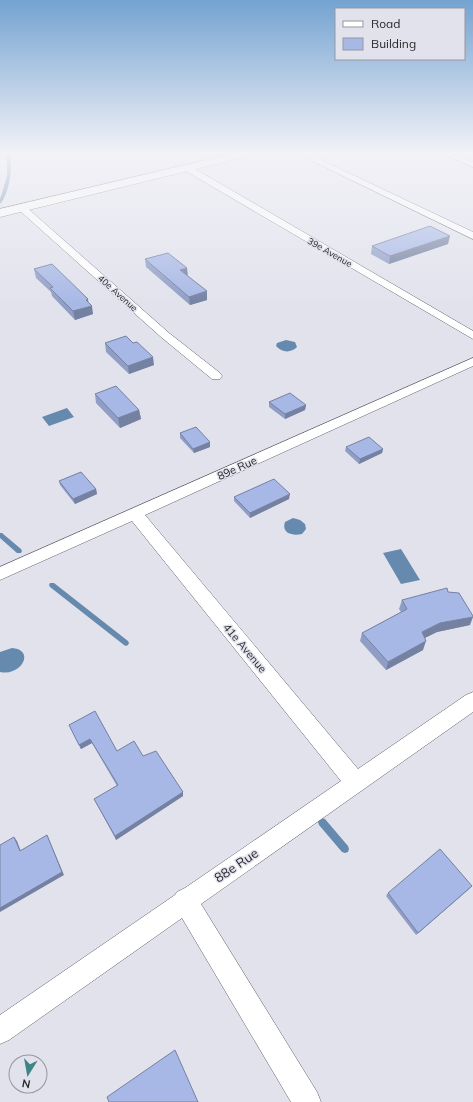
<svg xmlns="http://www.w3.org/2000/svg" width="473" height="1102" viewBox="0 0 473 1102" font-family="Mulish,sans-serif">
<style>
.water{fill:#6689ae}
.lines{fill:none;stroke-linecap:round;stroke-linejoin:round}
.stream{fill:#6689ae;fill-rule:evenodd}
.street-casing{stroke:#61616b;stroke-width:1}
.secondary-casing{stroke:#61616b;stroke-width:1}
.street{fill:#fff;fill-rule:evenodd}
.secondary{fill:#fff;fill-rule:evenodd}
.wall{fill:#909ec6}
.shaded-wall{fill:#7581a1}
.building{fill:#a7b8e6;stroke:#7581a1}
.labels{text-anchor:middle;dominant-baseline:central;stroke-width:3;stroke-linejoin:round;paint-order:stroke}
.far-street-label{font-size:9px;fill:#28272c;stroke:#e2e2ed}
.street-label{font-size:11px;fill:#28272c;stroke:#e2e2ed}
.near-street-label{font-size:13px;fill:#28272c;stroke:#e2e2ed}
</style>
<rect width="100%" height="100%" fill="#e2e2ed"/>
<path class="water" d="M 286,340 L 295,342 L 297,347 C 291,353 282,353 276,346 L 277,343 Z
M 67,408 L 74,417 L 49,426 L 42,417 Z
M 293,518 L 300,520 L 305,524 L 306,529 L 302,534 C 293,536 281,534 285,522 Z
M 401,549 L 420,580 L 401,584 L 383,553 Z
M 12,648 C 36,650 21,677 0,672 L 0,652 Z"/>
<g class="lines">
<path class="stream" d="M 9,151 L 11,151 C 10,156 11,159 11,164 C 11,175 8,196 0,204 L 0,199 L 3,190 L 7,176 L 7,155 Z
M 0,533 L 2,533 L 21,549 L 22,551 L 21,553 L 17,553 L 0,538 Z
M 50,583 L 54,583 L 128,641 L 129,643 L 128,645 L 126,646 L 124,645 L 50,587 L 49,585 Z
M 322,818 L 325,819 L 348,846 L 349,849 L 348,852 L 345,853 L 342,852 L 319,825 L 318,822 L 319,819 Z"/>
<defs>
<path id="street" d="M 292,151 L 302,151 L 473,232 L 473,239 Z
M 436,151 L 446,151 L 473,162 L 473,167 Z
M 184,166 L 190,166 L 473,331 L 473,339 L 184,170 Z
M 22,205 L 25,206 L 169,333 L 220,373 L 222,376 L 220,379 L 212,379 L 161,337 L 19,210 L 18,208 Z
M 473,358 L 473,366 L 145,515 L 358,769 L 466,695 L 473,692 L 473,712 L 201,904 L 317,1092 L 321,1102 L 291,1102 L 182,918 L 9,1040 L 0,1044 L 0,1015 L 175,895 L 177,892 L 185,888 L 341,781 L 132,521 L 0,580 L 0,567 Z"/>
<path id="secondary" d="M 244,151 L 262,151 L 261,153 L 0,217 L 0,209 Z"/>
</defs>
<use href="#street" class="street-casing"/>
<use href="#secondary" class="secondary-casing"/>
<use href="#street" class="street"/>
<use href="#secondary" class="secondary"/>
</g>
<path class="wall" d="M 448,244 L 389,264 L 371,254 L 372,246 Z
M 145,259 L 188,276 L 207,291 L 207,300 L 190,305 L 146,267 Z
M 34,269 L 88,299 L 88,302 L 93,314 L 75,320 L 52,296 L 51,292 L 36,278 Z
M 105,343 L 154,365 L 129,374 L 106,352 Z
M 95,394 L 139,410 L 141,419 L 120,428 L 96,403 Z
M 269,402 L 306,405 L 305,410 L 285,419 L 269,407 Z
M 180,433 L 210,442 L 210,447 L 194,453 L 180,438 Z
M 346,447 L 383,449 L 382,453 L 359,464 L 345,451 Z
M 59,481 L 96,489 L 97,494 L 75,504 L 60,485 Z
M 234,497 L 289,499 L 250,518 L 234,501 Z
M 448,592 L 470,625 L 437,632 L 424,638 L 423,650 L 386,670 L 360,641 L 362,633 L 401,612 L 399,609 L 402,600 Z
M 69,725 L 117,751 L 143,756 L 183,796 L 116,840 L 94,799 L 117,786 L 92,743 L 81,749 Z
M 469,889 L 416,935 L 386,896 L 388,893 Z"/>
<path class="shaded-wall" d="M 450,236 L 448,244 L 389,264 L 390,256 Z
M 187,268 L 188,276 L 180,270 Z
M 207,291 L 207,300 L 190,305 L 189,297 Z
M 88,299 L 89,306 L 92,306 L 93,314 L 75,320 L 73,311 L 86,300 Z
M 153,357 L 154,365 L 129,374 L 128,366 Z
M 306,405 L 305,410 L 285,419 L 285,414 Z
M 139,410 L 141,419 L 120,428 L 118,418 Z
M 210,442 L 210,447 L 194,453 L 193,449 Z
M 383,449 L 382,453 L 359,464 L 360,459 Z
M 96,489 L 97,494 L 75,504 L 73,499 Z
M 290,494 L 289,499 L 250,518 L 250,513 Z
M 473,617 L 470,625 L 437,632 L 419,641 L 422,632 L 440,623 Z
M 426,641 L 423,650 L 386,670 L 388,662 Z
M 90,739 L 92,743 L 81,749 L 79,745 Z
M 183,792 L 183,796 L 116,840 L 115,836 Z
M 47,835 L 64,875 L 0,912 L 0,908 Z
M 14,837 L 17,841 L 22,854 L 20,851 Z
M 472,886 L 469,889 L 416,935 L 418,933 Z"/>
<path class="building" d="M 430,226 L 450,236 L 390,256 L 372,246 Z
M 168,253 L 187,268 L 180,270 L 207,291 L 189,297 L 145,259 Z
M 52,264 L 88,299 L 86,300 L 92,306 L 73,311 L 50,288 L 53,287 L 34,269 Z
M 126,336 L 133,343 L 137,342 L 153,357 L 128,366 L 105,343 Z
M 116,386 L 139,410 L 118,418 L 95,394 Z
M 290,393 L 306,405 L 285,414 L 269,402 Z
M 196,427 L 210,442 L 193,449 L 180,433 Z
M 369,437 L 383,449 L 360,459 L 346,447 Z
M 81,472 L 96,489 L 73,499 L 59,481 Z
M 274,479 L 290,494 L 250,513 L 234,497 Z
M 447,588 L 448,592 L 459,593 L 473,616 L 473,617 L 440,623 L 422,632 L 426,641 L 388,662 L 362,633 L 407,609 L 402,600 Z
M 95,711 L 117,751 L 134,741 L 143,756 L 156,751 L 183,792 L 115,836 L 94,799 L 118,785 L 90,739 L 79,745 L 69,725 Z
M 47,835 L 62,872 L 0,908 L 0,845 L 14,837 L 20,851 Z
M 440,849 L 472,886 L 418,933 L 388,893 Z
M 175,1050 L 198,1102 L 109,1102 L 107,1097 Z"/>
<linearGradient id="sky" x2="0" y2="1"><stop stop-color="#74a3d1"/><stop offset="0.5" stop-color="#f2f2f7"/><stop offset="1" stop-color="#f2f2f7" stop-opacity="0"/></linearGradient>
<rect width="473" height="305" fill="url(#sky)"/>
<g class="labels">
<g class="far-street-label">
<text transform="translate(330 252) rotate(30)">39e Avenue</text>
<text transform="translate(118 293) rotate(42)">40e Avenue</text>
</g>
<g class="street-label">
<text transform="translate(237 468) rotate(-24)">89e Rue</text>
<text transform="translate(245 648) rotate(50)">41e Avenue</text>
</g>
<g class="near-street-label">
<text transform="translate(236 865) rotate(-34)">88e Rue</text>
</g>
</g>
<rect x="335" y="8" width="130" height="52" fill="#e2e2ed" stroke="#9897a0"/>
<rect x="343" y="21" width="20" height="6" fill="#ffffff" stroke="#9897a0"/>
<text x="371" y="28" font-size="12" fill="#28272c">Road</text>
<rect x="343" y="38" width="20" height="12" fill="#a7b8e6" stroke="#9897a0"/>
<text x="371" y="48" font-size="12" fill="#28272c">Building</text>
<g transform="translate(28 1074) rotate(191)"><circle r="19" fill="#e2e2ed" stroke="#9897a0"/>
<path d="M0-3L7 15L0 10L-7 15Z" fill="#3e8686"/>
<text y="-6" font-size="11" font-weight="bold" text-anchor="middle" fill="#28272c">N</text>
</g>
</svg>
